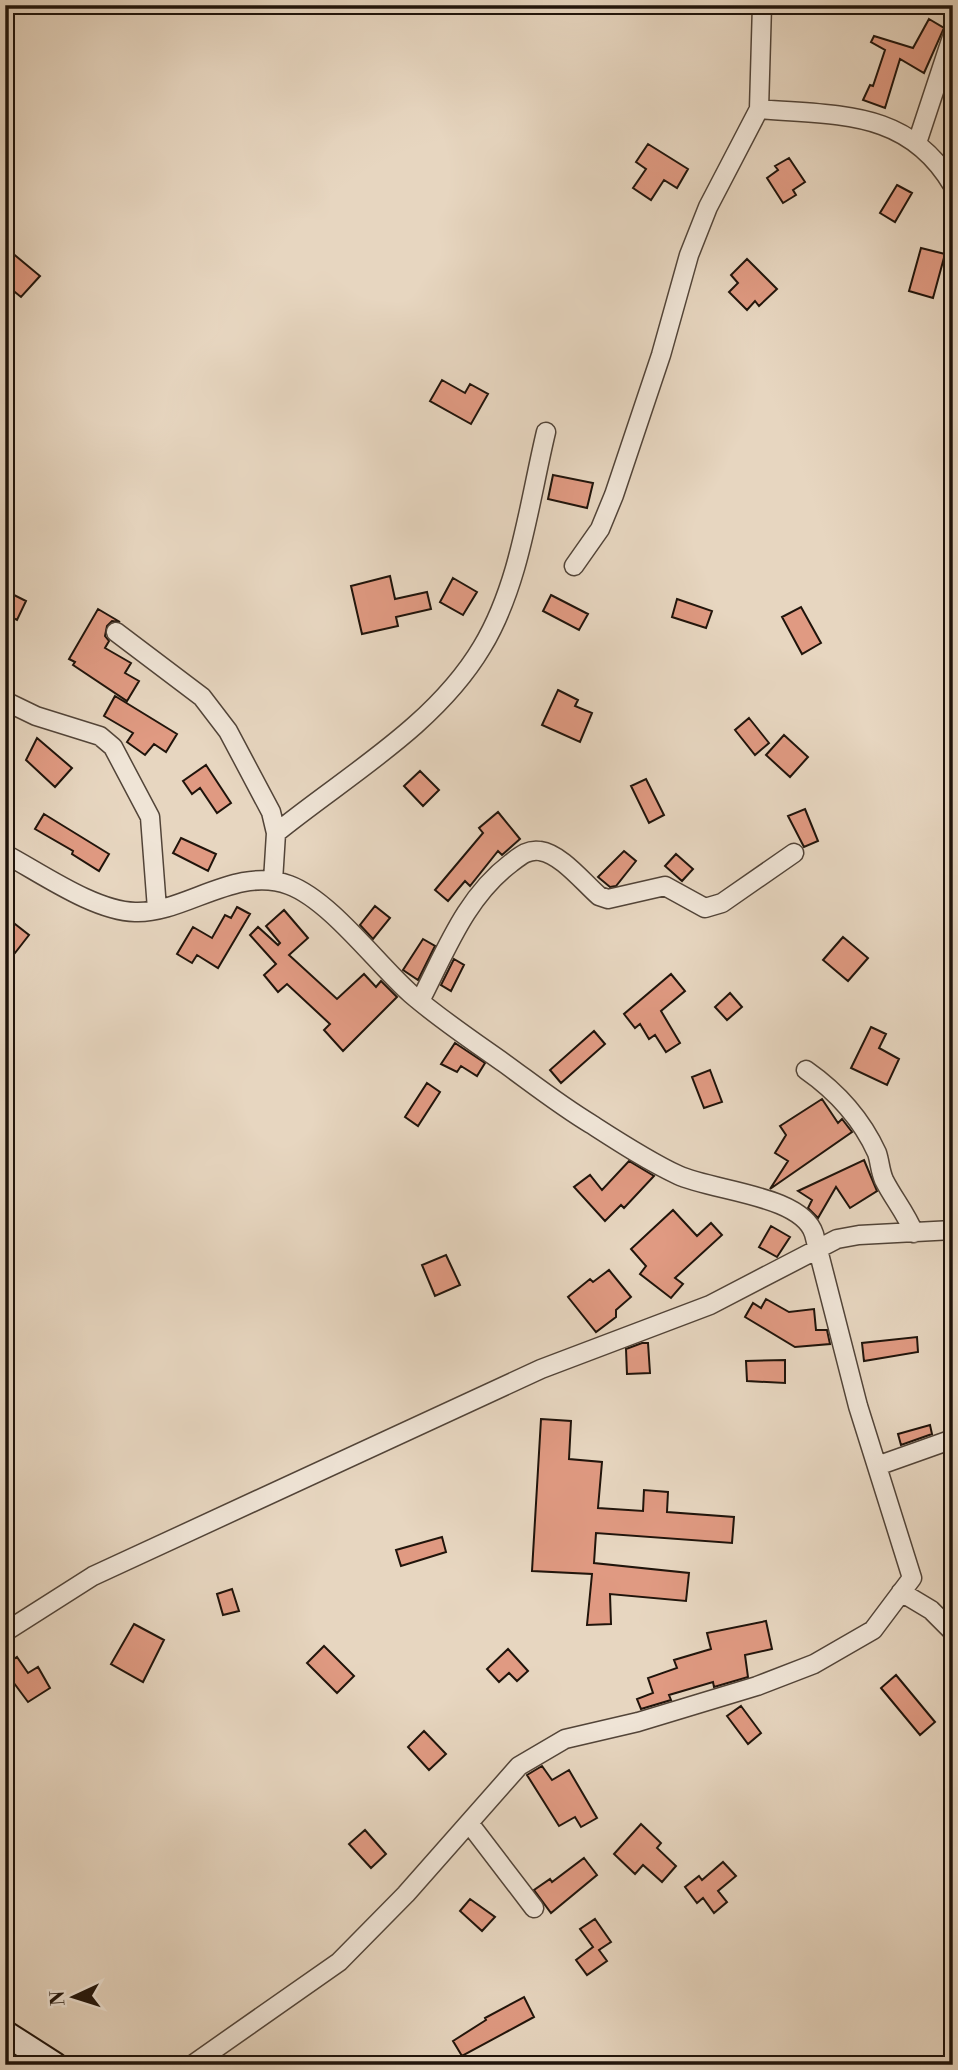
<svg xmlns="http://www.w3.org/2000/svg" width="958" height="2070" viewBox="0 0 958 2070" font-family="'Libre Bodoni',serif">
<style>
.building{fill:#e09a82;stroke:#20140b;stroke-width:2}
.lines{fill:none;stroke-linecap:round;stroke-linejoin:round}
.street-casing{stroke:#524438;stroke-width:21}
.secondary-casing{stroke:#20140b;stroke-width:28}
.street{stroke:#efe4d6;stroke-width:18}
.secondary{stroke:#efe4d6;stroke-width:24}
</style>
<rect width="100%" height="100%" fill="#e7d6c0"/>
<filter id="stains"><feTurbulence type="fractalNoise" baseFrequency=".00286" numOctaves="4"/><feColorMatrix values="0 0 0 0 .2 0 0 0 0 .09 0 0 0 0 .02 0 0 0 .5 -.17"/></filter>
<radialGradient id="worn" r=".72"><stop offset=".6" stop-color="#630" stop-opacity="0"/><stop offset="1" stop-color="#630" stop-opacity=".3"/></radialGradient>
<path class="building" d="M 929,19 L 944,28 L 924,73 L 900,59 L 885,108 L 863,100 L 870,85 L 873,86 L 885,50 L 871,42 L 874,36 L 913,48 Z
M 648,144 L 688,169 L 677,188 L 664,180 L 651,200 L 633,188 L 646,169 L 636,162 Z
M 789,158 L 805,182 L 793,190 L 796,195 L 783,203 L 767,178 L 778,170 L 775,166 Z
M 897,185 L 912,193 L 895,222 L 880,213 Z
M 5,247 L 40,276 L 21,297 L 5,284 Z
M 921,248 L 945,254 L 933,298 L 909,291 Z
M 747,259 L 777,289 L 759,306 L 755,301 L 747,310 L 729,292 L 738,283 L 731,275 Z
M 442,380 L 465,393 L 470,384 L 488,394 L 471,424 L 430,401 Z
M 553,475 L 593,483 L 587,508 L 548,499 Z
M 390,576 L 395,599 L 427,592 L 431,609 L 396,617 L 398,626 L 362,634 L 351,586 Z
M 453,578 L 477,592 L 463,615 L 440,602 Z
M 10,593 L 26,601 L 17,620 L 5,614 Z
M 551,595 L 588,614 L 579,630 L 543,611 Z
M 677,599 L 712,611 L 706,628 L 672,617 Z
M 801,607 L 821,643 L 802,654 L 782,617 Z
M 98,609 L 120,622 L 112,621 L 107,626 L 105,636 L 109,641 L 105,648 L 131,663 L 125,673 L 139,681 L 127,701 L 73,665 L 75,662 L 69,659 Z
M 558,690 L 578,700 L 575,706 L 592,713 L 580,742 L 542,725 Z
M 115,696 L 177,734 L 166,752 L 154,744 L 145,755 L 127,742 L 133,733 L 104,716 Z
M 749,718 L 769,743 L 755,755 L 735,730 Z
M 784,735 L 808,757 L 790,777 L 766,755 Z
M 37,738 L 72,768 L 55,787 L 26,760 Z
M 206,765 L 231,803 L 217,813 L 200,788 L 192,794 L 183,781 Z
M 420,771 L 439,790 L 423,806 L 404,786 Z
M 646,779 L 664,815 L 649,823 L 631,786 Z
M 805,809 L 818,841 L 804,847 L 788,816 Z
M 498,812 L 520,839 L 502,855 L 498,851 L 470,886 L 465,881 L 448,901 L 435,890 L 483,833 L 479,828 Z
M 44,814 L 109,854 L 99,871 L 72,854 L 73,851 L 35,829 Z
M 181,838 L 216,854 L 208,871 L 173,853 Z
M 624,851 L 636,861 L 616,886 L 610,887 L 598,877 Z
M 676,854 L 693,869 L 682,881 L 665,866 Z
M 375,906 L 390,918 L 373,939 L 360,925 Z
M 237,907 L 250,914 L 218,968 L 197,955 L 192,963 L 177,954 L 193,927 L 212,938 L 225,915 L 231,918 Z
M 284,910 L 308,938 L 289,955 L 337,999 L 364,974 L 376,987 L 381,981 L 397,997 L 343,1051 L 324,1030 L 330,1024 L 316,1011 L 287,984 L 278,992 L 264,975 L 276,964 L 250,935 L 258,927 L 278,945 L 280,943 L 266,926 Z
M 15,924 L 29,935 L 15,953 L 5,946 L 5,936 Z
M 843,937 L 868,958 L 848,981 L 823,960 Z
M 423,939 L 435,946 L 418,980 L 403,970 Z
M 454,959 L 464,965 L 451,991 L 441,985 Z
M 671,974 L 685,991 L 661,1011 L 680,1043 L 666,1052 L 655,1035 L 649,1039 L 640,1024 L 635,1028 L 624,1014 Z
M 730,993 L 742,1007 L 727,1020 L 715,1007 Z
M 871,1027 L 886,1034 L 879,1048 L 899,1059 L 887,1085 L 851,1068 Z
M 594,1031 L 605,1044 L 561,1083 L 550,1070 Z
M 455,1043 L 485,1063 L 477,1076 L 461,1066 L 457,1072 L 441,1064 Z
M 710,1070 L 722,1102 L 704,1108 L 692,1077 Z
M 427,1083 L 440,1092 L 418,1126 L 405,1117 Z
M 822,1099 L 838,1123 L 842,1119 L 852,1132 L 770,1189 L 788,1161 L 775,1153 L 786,1135 L 780,1126 Z
M 864,1160 L 877,1191 L 850,1208 L 836,1187 L 818,1218 L 808,1208 L 812,1200 L 798,1191 Z
M 629,1161 L 654,1176 L 624,1208 L 621,1205 L 605,1221 L 574,1187 L 590,1175 L 602,1190 Z
M 673,1210 L 697,1236 L 711,1223 L 722,1235 L 675,1278 L 683,1284 L 671,1298 L 640,1274 L 646,1266 L 631,1249 Z
M 771,1226 L 790,1237 L 777,1257 L 759,1247 Z
M 446,1255 L 460,1285 L 435,1296 L 422,1265 Z
M 609,1270 L 631,1297 L 616,1310 L 616,1317 L 596,1332 L 568,1297 L 590,1279 L 593,1282 Z
M 766,1299 L 789,1312 L 814,1309 L 816,1330 L 827,1330 L 830,1344 L 795,1347 L 745,1317 L 753,1303 L 761,1308 Z
M 917,1337 L 918,1352 L 864,1361 L 862,1343 Z
M 642,1343 L 648,1343 L 650,1373 L 627,1374 L 626,1349 Z
M 785,1360 L 785,1383 L 747,1381 L 746,1361 Z
M 541,1419 L 571,1421 L 569,1459 L 602,1462 L 598,1508 L 643,1511 L 644,1490 L 668,1492 L 667,1512 L 734,1517 L 732,1543 L 596,1533 L 594,1563 L 689,1573 L 686,1601 L 610,1594 L 611,1624 L 587,1625 L 592,1574 L 532,1571 Z
M 930,1425 L 932,1434 L 901,1445 L 898,1434 Z
M 442,1537 L 446,1552 L 401,1566 L 396,1550 Z
M 232,1589 L 239,1611 L 223,1615 L 217,1594 Z
M 766,1621 L 772,1649 L 745,1655 L 748,1677 L 714,1687 L 713,1682 L 669,1695 L 671,1700 L 641,1709 L 637,1699 L 653,1693 L 648,1678 L 677,1668 L 674,1660 L 711,1649 L 707,1633 Z
M 134,1624 L 164,1640 L 143,1682 L 111,1664 Z
M 324,1646 L 354,1676 L 337,1693 L 307,1663 Z
M 508,1649 L 528,1671 L 517,1681 L 509,1673 L 499,1682 L 487,1669 Z
M 17,1657 L 28,1673 L 38,1667 L 50,1688 L 28,1702 L 5,1671 L 5,1665 Z
M 896,1675 L 935,1722 L 920,1735 L 881,1688 Z
M 741,1706 L 761,1733 L 748,1744 L 727,1716 Z
M 424,1731 L 446,1754 L 429,1770 L 408,1747 Z
M 542,1766 L 552,1780 L 569,1770 L 597,1818 L 581,1827 L 575,1817 L 559,1826 L 527,1775 Z
M 641,1824 L 661,1843 L 657,1848 L 676,1866 L 662,1882 L 643,1865 L 635,1874 L 614,1854 Z
M 365,1830 L 386,1854 L 371,1868 L 349,1844 Z
M 584,1858 L 597,1875 L 551,1913 L 534,1890 L 550,1879 L 552,1882 Z
M 723,1862 L 736,1876 L 718,1891 L 727,1902 L 714,1913 L 703,1898 L 697,1903 L 685,1887 L 699,1876 L 702,1880 Z
M 470,1899 L 495,1917 L 482,1931 L 460,1911 Z
M 595,1919 L 611,1942 L 599,1950 L 607,1961 L 587,1975 L 576,1960 L 593,1947 L 580,1929 Z
M 524,1997 L 534,2017 L 462,2056 L 453,2041 L 486,2020 L 485,2018 Z"/>
<g class="lines">
<defs>
<path id="street" d="M 759,109 C 838,116 908,109 953,186
M 917,143 L 953,34
M 574,566 L 600,529 L 614,495 L 661,355 L 689,255 L 708,207 L 759,109 L 762,5
M 116,632 L 202,697 L 228,731 L 271,812 L 276,833 L 273,881
M 5,701 L 36,716 L 100,736 L 113,747 L 150,817 L 157,909
M 276,833 C 346,776 435,726 482,647 C 520,584 529,503 546,432
M 5,854 C 41,873 94,911 135,912 C 184,914 236,865 289,885 C 330,900 377,964 411,994 C 440,1019 473,1041 504,1063 C 533,1084 561,1106 591,1124 C 619,1142 648,1161 678,1175 C 712,1191 802,1195 814,1234 L 858,1406 L 912,1578 L 873,1630 L 814,1664 L 757,1686 L 638,1722 L 565,1739 L 519,1766 L 406,1894 L 339,1962 L 192,2065
M 420,1001 C 446,951 465,898 511,863 C 520,856 528,849 540,851 C 561,854 583,882 599,896 L 608,899 L 665,886 L 705,908 L 722,903 L 794,853
M 806,1070 C 836,1091 862,1120 877,1153 C 880,1162 880,1171 884,1180 C 893,1198 906,1213 914,1233
M 877,1466 L 953,1439
M 901,1592 L 931,1610 L 953,1632
M 5,1632 L 93,1576 L 541,1369 L 710,1305 L 837,1239 L 859,1235 L 953,1230
M 469,1823 L 534,1908"/>
<path id="secondary" d="M 5,2033 L 55,2065"/>
</defs>
<use href="#street" class="street-casing"/>
<use href="#secondary" class="secondary-casing"/>
<use href="#street" class="street"/>
<use href="#secondary" class="secondary"/>
</g>
<rect width="958" height="2070" fill="none" stroke="#e7d6c0" stroke-width="28"/>
<rect x="7" y="7" width="944" height="2056" fill="none" stroke="#20140b" stroke-width="3.5"/>
<rect x="14" y="14" width="930" height="2042" fill="none" stroke="#20140b" stroke-width="2"/>
<g transform="translate(74 1997) rotate(266)" stroke="#efe4d6" stroke-width="5" paint-order="stroke">
<path d="M0-5L12 26L0 18L-12 26Z" fill="#20140b"/>
<text y="-10" font-size="19" font-weight="bold" text-anchor="middle" fill="#20140b">N</text>
</g>
<rect width="100%" height="100%" filter="url(#stains)"/>
<rect width="100%" height="100%" fill="url(#worn)"/>
</svg>
